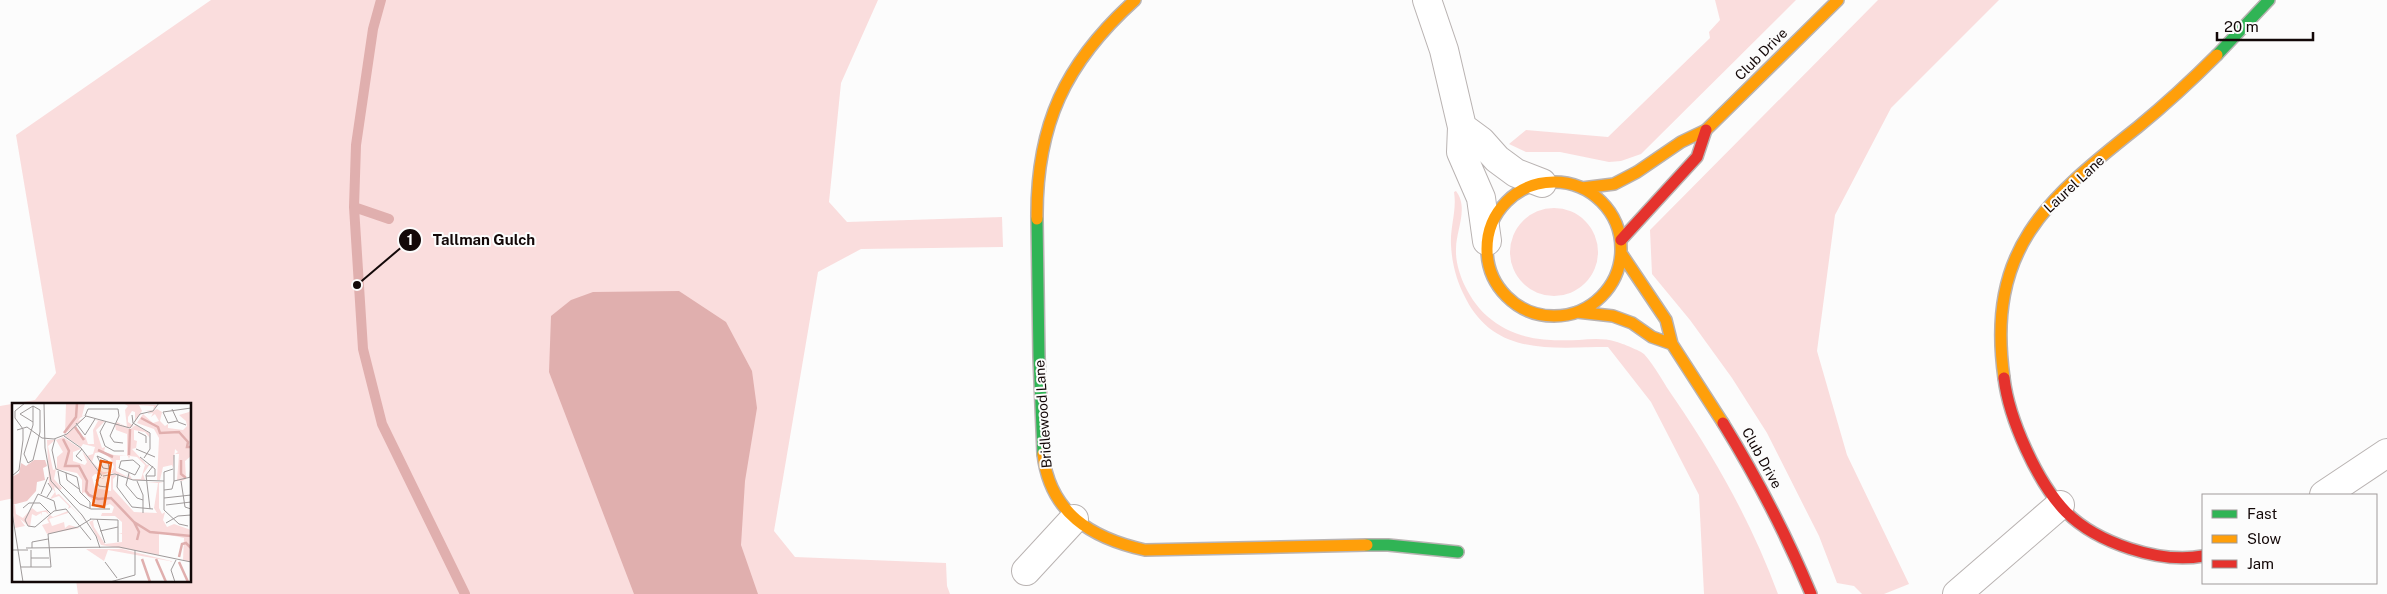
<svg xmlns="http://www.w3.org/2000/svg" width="2387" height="594" viewBox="0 0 2387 594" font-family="'Public Sans',sans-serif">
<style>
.green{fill:#fadddd}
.water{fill:#e0afae}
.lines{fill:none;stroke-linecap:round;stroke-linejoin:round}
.stream{stroke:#e0afae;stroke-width:10}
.street-casing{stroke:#b9b3b2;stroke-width:30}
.fast-casing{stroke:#b9b3b2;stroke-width:14}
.slow-casing{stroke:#b9b3b2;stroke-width:14}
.jam-casing{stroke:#b9b3b2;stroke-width:14}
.street{stroke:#fff;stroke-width:28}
.fast{stroke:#30b455;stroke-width:11}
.slow{stroke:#ff9f0a;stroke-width:11}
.jam{stroke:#e5322d;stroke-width:11}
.labels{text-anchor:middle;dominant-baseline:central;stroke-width:4;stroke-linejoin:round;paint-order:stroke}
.street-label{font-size:14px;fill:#130808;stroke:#fcfcfc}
.inset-river{fill:none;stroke:#e0afae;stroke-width:2.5}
.inset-road{fill:none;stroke:#9f9a9a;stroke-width:1}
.view{fill:#e8590c;fill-opacity:0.15;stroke:#e8590c;stroke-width:2.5}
.inset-edge{fill:none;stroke:#130808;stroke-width:2.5}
.leader{fill:none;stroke:#130808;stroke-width:2}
.callout-dot{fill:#130808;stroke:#fcfcfc;stroke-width:2}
.mark-label{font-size:15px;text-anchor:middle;font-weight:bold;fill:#fff}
.callout-label{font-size:15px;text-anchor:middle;font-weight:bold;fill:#130808;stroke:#fcfcfc;stroke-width:4;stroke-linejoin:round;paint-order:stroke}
</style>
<rect width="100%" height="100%" fill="#fcfcfc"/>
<path class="green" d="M 211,0 L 878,0 L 841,83 L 829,202 L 847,222 L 1002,217 L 1003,247 L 861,249 L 818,272 L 774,531 L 795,557 L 946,563 L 947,586 L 950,594 L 78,594 L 76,580 L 190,580 L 190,404 L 14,404 L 14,498 L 0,501 L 0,406 L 35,400 L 56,373 L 16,135 Z
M 1715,0 L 1796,0 L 1641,154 L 1621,161 L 1609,162 L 1560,152 L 1526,152 L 1509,144 L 1526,130 L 1608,137 L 1710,38 L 1709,32 L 1720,20 Z
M 1878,0 L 1999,0 L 1891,108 L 1835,215 L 1817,351 L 1847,455 L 1909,584 L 1884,594 L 1862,594 L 1854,586 L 1837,583 L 1819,536 L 1767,433 L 1732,378 L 1690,320 L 1652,274 L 1650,230 Z
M 1456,191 C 1469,208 1456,230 1456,249 C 1455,272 1470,301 1487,316 C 1514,340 1545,341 1579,340 C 1592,339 1604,338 1617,342 C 1621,343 1641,351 1644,354 C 1655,366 1664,384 1674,398 C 1716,459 1752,524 1778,594 L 1704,594 L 1699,495 L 1651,402 L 1608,347 C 1553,347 1496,357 1466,299 C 1457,282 1452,265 1451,245 C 1450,227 1457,210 1454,192 Z
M1510 252a44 44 0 1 1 88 0a44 44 0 1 1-88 0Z"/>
<path class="water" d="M 679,291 L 726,322 L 752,371 L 757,408 L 745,481 L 741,545 L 758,594 L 634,594 L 549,372 L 551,316 L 571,300 L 593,292 Z"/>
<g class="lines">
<path class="stream" d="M 381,0 L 373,29 L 356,145 L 354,207 L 363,349 L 382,424 L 465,594
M 354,207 L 389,219"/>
<defs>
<path id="street" d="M 1427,0 L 1444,50 L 1462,127 L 1461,152 L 1481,198 L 1487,241
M 1462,127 L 1481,141 L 1497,159 L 1516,173 L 1542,183
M 2324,495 L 2387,453
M 1026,571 L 1074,519
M 1957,594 L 2060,505"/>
<path id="fast" d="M 2217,55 L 2269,0
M 1037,219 L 1039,357 L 1043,454
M 1367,545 L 1388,545 L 1458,552"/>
<path id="slow" d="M1487 249a67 67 0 1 1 134 0a67 67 0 1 1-134 0Z
M 1582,188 L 1614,184 L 1637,172 L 1681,142 L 1706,130 L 1838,0
M 1037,219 C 1036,125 1065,63 1135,0
M 1621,253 L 1666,320 L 1672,344 L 1723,423
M 1577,312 L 1613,316 L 1632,323 L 1652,337 L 1672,344
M 2004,378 C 1986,249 2046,200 2138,127 C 2166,104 2192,80 2217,55
M 1043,454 C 1050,513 1091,538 1145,550 L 1367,545"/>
<path id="jam" d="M 1621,240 L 1697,157 L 1706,130
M 2004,378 C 2009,419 2037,482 2066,512 C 2097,543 2160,564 2203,556
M 1723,423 C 1757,478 1786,534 1811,594"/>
</defs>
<use href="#street" class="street-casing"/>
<use href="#fast" class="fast-casing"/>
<use href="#slow" class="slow-casing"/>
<use href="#jam" class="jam-casing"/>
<use href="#street" class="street"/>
<use href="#fast" class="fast"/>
<use href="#slow" class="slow"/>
<use href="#jam" class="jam"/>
</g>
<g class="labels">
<g class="street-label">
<text transform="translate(1761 54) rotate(-45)">Club Drive</text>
<text transform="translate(2074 184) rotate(-43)">Laurel Lane</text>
<text transform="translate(1043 414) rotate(-94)">Bridlewood Lane</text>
<text transform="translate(1762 458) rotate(61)">Club Drive</text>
</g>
</g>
<g transform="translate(12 403)">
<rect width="179" height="179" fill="#fcfcfc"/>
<path d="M 111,0 L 145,2 L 143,5 L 141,7 L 139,8 L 132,8 L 141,7 L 142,3 L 127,2 L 130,8 L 123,19 L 123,9 L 120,8 L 116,14 L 116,19 L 122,23 L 116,25 L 113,24 L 108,21 L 107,22 L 118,26 L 124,22 L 137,30 L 138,35 L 133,29 L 122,27 L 122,37 L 125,38 L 124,45 L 120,46 L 135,62 L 138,61 L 131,71 L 133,77 L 123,77 L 116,75 L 116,74 L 117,71 L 120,76 L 129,76 L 133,62 L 125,54 L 118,53 L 117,56 L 116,53 L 108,53 L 108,57 L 104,57 L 104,68 L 114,73 L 116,70 L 114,74 L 99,70 L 102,64 L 99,56 L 90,49 L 83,50 L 80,59 L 91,69 L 98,69 L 90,72 L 75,53 L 81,51 L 83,44 L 71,41 L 69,44 L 53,33 L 64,21 L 67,33 L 72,35 L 73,33 L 76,41 L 82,41 L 81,27 L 86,18 L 83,17 L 93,18 L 84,27 L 90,45 L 93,44 L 92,49 L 102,52 L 115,53 L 115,31 L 104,27 L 103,22 L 105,19 L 115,24 L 113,7 L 116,3 ZM 49,1 L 76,0 L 76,1 L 73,1 L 70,13 L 73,12 L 68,15 L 66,18 L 73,15 L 53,31 L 54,1 ZM 145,6 L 150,9 L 148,18 L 153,23 L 156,21 L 156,25 L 171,27 L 175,23 L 174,18 L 167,12 L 177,9 L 179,6 L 179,53 L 173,58 L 174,76 L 170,78 L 165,77 L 167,51 L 163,51 L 166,49 L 163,46 L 161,65 L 160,62 L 151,64 L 148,77 L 145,77 L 147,35 L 142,26 L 125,20 L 131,11 L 141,20 L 147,18 L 143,11 L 139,14 L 141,10 L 135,11 ZM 51,34 L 69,46 L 61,49 L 61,58 L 73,62 L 75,59 L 70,48 L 89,72 L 83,71 L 80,74 L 83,85 L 99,88 L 99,73 L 95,72 L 91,76 L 89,76 L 96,72 L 105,72 L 101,76 L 101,86 L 122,109 L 145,110 L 142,105 L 146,80 L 135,79 L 151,79 L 147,80 L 147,105 L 150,111 L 153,109 L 151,117 L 155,124 L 162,121 L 179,127 L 179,159 L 171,157 L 172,135 L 153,131 L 147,131 L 147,152 L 89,142 L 77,119 L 84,116 L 81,118 L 82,124 L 93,141 L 110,139 L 110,131 L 107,130 L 110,130 L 110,119 L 103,113 L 89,113 L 90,110 L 100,110 L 102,104 L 98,101 L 88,105 L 72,89 L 70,91 L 70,77 L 65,70 L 45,66 L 45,54 L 51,49 L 44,37 ZM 35,37 L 43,37 L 36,43 L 41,67 L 44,66 L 42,76 L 50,85 L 48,87 L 42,84 L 44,92 L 47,91 L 73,118 L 59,104 L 56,106 L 57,103 L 47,93 L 38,96 L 43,89 L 37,80 ZM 0,102 L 3,102 L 4,111 L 11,115 L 20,105 L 25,109 L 35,107 L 37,112 L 34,109 L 30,109 L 29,113 L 29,110 L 24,113 L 20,111 L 18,124 L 8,116 L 13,123 L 3,125 ZM 56,108 L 56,110 L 37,116 L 40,123 L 52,119 L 53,125 L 57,122 L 68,125 L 35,131 L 30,122 L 37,120 L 35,116 L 38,112 L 41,114 ZM 74,146 L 110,146 L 163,159 L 96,147 L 92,158 Z" fill="#fadddd"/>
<path d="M 22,57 L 33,57 L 35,63 L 31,65 L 33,77 L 25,79 L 24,88 L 15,98 L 0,102 L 0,74 L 7,70 L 9,60 L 14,63 Z" fill="#f0c9c9"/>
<path class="inset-river" d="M 129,15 L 146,24 L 148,30 L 167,29 L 176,39 L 175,44 L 179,44M 63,24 L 72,37M 52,30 L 64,14 L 65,0M 51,36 L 57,48 L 53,63 L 67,63 L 75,78 L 74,88 L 77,92 L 86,96 L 99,95 L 122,119 L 138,129 L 179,133M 86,47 L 101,54M 117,52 L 118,26M 169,57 L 169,71 L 174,75M 122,119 L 127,129 L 125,137M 167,154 L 170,141 L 174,140 L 179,145M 130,156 L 138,179M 144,156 L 154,179M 167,159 L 176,179"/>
<path class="inset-road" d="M 32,0 L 33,45 L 39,78 L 70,112 L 84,133 L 88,145M 21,3 L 28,7 L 28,29 L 21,57 L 16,60 L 12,51 L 21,22 ZM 21,3 L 8,11 L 21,19M 160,6 L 166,19 L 174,22M 151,9 L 179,5M 151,9 L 156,20 L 165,18M 120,12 L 121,20 L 138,30 L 138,46 L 132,55M 73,13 L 76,6 L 106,6 L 107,13 L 98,33 L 102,39 L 111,40M 94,18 L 88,29 L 93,43 L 102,48 L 112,48M 64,20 L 73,32 L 83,16M 5,27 L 15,24 L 30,35 L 42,36 L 55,31 L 74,13 L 118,25 L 128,11 L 141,8 L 147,0M 126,29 L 134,33 L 134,40M 52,33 L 69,45 L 90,73M 43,36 L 40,47 L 44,66 L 65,74 L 68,89 L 78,99 L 78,105M 70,46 L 64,53 L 70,58M 124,46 L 143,54M 162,52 L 162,78M 85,53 L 96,58 L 97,66 L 91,65 ZM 128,54 L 143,66 L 143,73 L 134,73M 121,57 L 128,63 L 123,72 L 107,65 L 109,58 ZM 161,66 L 152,69 L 152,107 L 167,121 L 176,123M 46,68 L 48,81 L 68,101 L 79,106 L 98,106M 54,70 L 55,77 L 67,86M 117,70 L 114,82 L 125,95 L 131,97M 106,71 L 105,84 L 120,104 L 141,106M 0,73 L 7,67 L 11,37 L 11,26 L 3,15 L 3,8 L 13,0M 91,73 L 103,71 L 121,77 L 152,78M 89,74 L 84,77 L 87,83 L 94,84 L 96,77M 178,74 L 179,58M 125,78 L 131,92 L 131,110M 169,78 L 173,104 L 179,106M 152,87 L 160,86 L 162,78 L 179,74M 29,91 L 36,74M 35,94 L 40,86 L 36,80M 152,95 L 179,92M 154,102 L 179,99M 11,105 L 17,100 L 28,100 L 39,111M 138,106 L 134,72 L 141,63M 0,109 L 11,179M 78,116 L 106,117M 85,116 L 93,140M 13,117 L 16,123 L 23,124 L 42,108 L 54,106 L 79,137M 13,117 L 26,91 L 42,98 L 44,107M 154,120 L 166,113 L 179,112M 88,128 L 106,124M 36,131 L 66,124 L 79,116M 36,131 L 39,164M 106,139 L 106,117M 14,145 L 107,144 L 179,159M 20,145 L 20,139 L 36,136M 0,147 L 16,147M 19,155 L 37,155M 93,159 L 105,175M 9,164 L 39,164M 19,164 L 19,147M 98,179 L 123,172 L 123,147M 163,179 L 159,167 L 164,157"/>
<path class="view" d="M 89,58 L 99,60 L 92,104 L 81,102 Z"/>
<rect width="179" height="179" class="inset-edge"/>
</g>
<path class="leader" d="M357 285L410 240"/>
<g class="callout-dot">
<circle cx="357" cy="285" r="5"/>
<circle cx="410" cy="240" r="12"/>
</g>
<g class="mark-label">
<text x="410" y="245">1</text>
</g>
<g class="callout-label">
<text x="484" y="245">Tallman Gulch</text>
</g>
<rect x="2202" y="494" width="175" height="90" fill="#fcfcfc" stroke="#9f9a9a"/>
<rect x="2212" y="510" width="25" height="8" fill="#30b455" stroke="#9f9a9a"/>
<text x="2247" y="519" font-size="15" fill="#130808">Fast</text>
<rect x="2212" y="535" width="25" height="8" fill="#ff9f0a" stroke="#9f9a9a"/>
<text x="2247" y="544" font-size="15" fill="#130808">Slow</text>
<rect x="2212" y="560" width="25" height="8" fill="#e5322d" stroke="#9f9a9a"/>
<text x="2247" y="569" font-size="15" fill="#130808">Jam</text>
<path d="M2217 32v8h96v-8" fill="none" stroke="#130808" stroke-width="2.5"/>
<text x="2224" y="32" font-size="15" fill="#130808" stroke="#fcfcfc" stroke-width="4" paint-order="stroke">20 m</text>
</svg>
